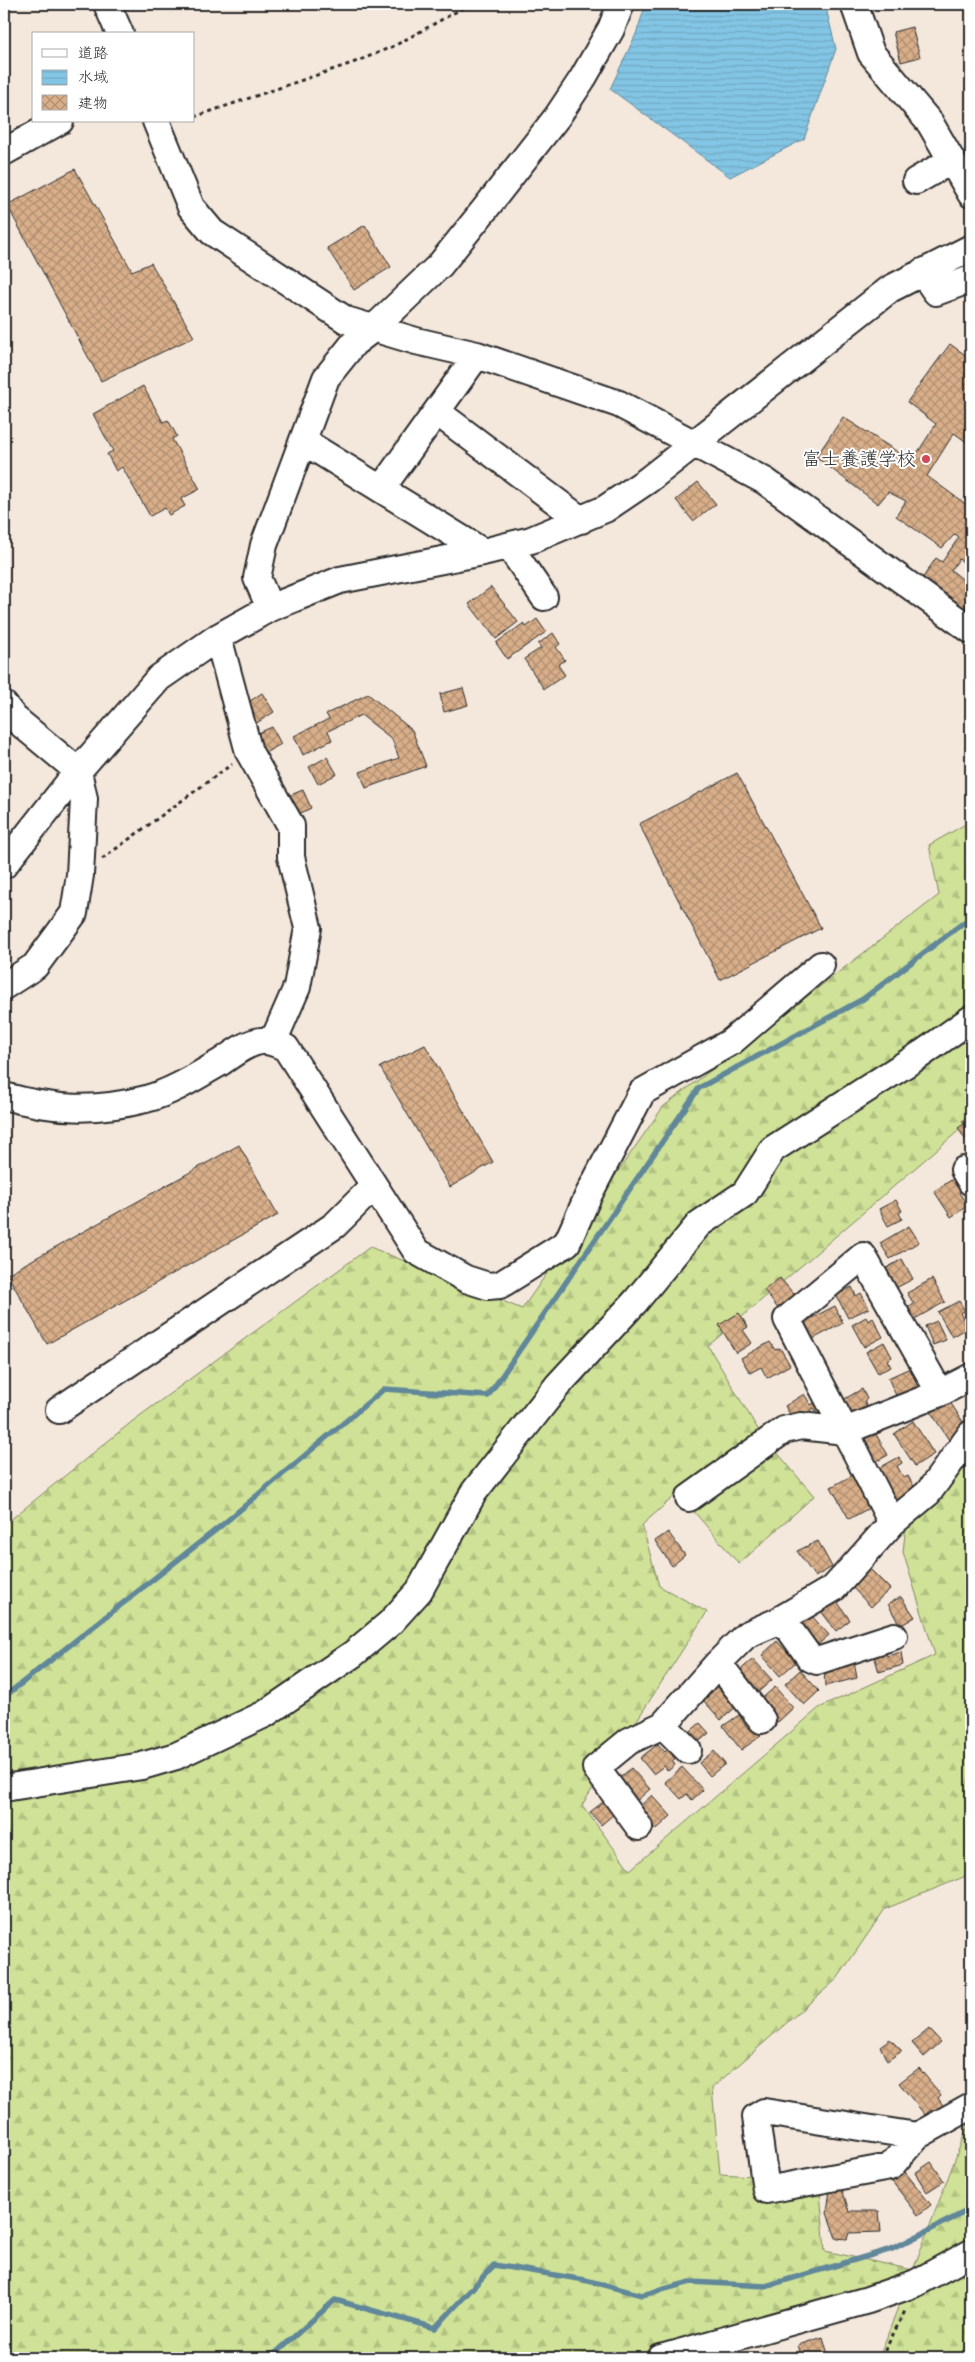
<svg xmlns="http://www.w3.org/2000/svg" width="975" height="2362" viewBox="0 0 975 2362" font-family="'Architects Daughter','Klee One',sans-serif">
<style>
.forest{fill:url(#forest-firs);stroke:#7d8661}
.water{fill:url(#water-rules);stroke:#60879a}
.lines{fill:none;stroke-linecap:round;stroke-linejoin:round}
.stream{stroke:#60879a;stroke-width:5.5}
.building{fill:url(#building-cross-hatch);stroke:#2b2b2b}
.minor-casing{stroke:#2b2b2b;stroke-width:30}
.path{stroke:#2b2b2b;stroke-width:3;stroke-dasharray:4 4;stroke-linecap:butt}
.minor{stroke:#fff;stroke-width:26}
.poi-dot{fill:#d1495b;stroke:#fff;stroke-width:2}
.labels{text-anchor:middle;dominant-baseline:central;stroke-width:4;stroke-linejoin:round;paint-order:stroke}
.poi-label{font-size:19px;fill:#2b2b2b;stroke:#fff;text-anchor:end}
</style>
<defs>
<pattern id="forest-firs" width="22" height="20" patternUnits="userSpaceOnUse" patternTransform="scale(1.25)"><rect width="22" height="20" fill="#cfe297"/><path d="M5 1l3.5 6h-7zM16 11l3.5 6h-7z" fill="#b2c282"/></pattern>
<pattern id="water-rules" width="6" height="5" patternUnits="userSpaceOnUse" patternTransform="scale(1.25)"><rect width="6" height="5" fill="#83c5e4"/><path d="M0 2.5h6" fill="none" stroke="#71a9c4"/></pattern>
<pattern id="building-cross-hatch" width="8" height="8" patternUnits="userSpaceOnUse" patternTransform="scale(1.25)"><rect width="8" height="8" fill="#d9af8a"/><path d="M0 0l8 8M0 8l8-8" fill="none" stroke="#b08f71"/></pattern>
</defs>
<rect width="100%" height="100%" fill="#f4e7dc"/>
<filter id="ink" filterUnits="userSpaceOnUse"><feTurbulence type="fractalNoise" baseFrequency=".02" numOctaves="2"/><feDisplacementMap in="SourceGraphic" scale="10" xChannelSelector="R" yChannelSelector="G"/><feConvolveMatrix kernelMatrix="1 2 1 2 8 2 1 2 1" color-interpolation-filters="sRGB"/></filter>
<g filter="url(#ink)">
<path class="forest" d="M 971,821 L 971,1120 L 708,1346 L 759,1431 L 814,1496 L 739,1564 L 678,1493 L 642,1525 L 659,1586 L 707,1612 L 582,1805 L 630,1870 L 819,1708 L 935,1655 L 903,1552 L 908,1507 L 971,1439 L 971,1874 L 885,1909 L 837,1979 L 712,2088 L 720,2174 L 819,2180 L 825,2251 L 913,2270 L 971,2117 L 971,2358 L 879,2358 L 912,2270 L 661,2358 L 4,2358 L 4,1525 L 134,1420 L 370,1247 L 522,1309 L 663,1107 L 939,895 L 929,845 Z"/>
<path class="water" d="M 646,4 L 825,4 L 836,49 L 804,139 L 730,177 L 610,89 L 636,34 Z"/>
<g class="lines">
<path class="stream" d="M 4,1697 L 222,1525 L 384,1389 L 488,1396 L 699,1088 L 863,999 L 971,917
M 270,2358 L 335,2300 L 435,2328 L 494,2265 L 585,2280 L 642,2295 L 691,2282 L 766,2286 L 892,2249 L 971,2209"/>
</g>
<path class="building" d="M 912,27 L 920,57 L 901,62 L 893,32 Z
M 75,169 L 132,271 L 151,263 L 194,337 L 101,381 L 7,205 Z
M 365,225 L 391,267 L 354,290 L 327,248 Z
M 950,344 L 971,359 L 971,445 L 954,433 L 927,476 L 971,508 L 971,568 L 959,559 L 951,570 L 971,586 L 971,620 L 920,582 L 936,558 L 942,562 L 959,537 L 955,534 L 942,548 L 896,516 L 906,501 L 888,492 L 878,504 L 816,457 L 843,417 L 912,461 L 936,424 L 907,402 Z
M 143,386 L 163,422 L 168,420 L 177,436 L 172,439 L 200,489 L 181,499 L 185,506 L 169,515 L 165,508 L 150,516 L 122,467 L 116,471 L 107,454 L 113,451 L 93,414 Z
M 698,482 L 716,504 L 693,521 L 676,500 Z
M 491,587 L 518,622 L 496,639 L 469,604 Z
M 537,619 L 546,632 L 507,659 L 496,643 L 524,623 L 526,627 Z
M 553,633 L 560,644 L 556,647 L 565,660 L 558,665 L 565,675 L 544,689 L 524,659 L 541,648 L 538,644 Z
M 463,688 L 468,705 L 444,712 L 440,694 Z
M 262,693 L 274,712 L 255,724 L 244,705 Z
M 368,694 L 412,730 L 426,766 L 366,788 L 360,772 L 399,758 L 392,739 L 361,715 L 328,731 L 332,740 L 303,755 L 294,736 L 329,719 L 326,714 Z
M 272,727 L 281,744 L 265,753 L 256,734 Z
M 327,757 L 337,774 L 318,784 L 309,767 Z
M 737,773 L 821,928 L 720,980 L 639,824 Z
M 303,790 L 311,808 L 297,815 L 288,796 Z
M 425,1045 L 493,1162 L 450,1187 L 380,1067 Z
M 971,1115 L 971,1135 L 965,1139 L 958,1128 L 964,1124 L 962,1121 Z
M 239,1145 L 278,1215 L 47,1344 L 7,1274 Z
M 956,1177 L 964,1190 L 959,1193 L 968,1206 L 951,1217 L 934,1191 Z
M 896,1200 L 902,1211 L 899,1213 L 902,1219 L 888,1226 L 879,1209 Z
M 909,1226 L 919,1242 L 890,1259 L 880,1243 Z
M 902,1259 L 913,1279 L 896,1288 L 885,1269 Z
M 780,1278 L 799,1300 L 782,1314 L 764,1290 Z
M 932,1279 L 945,1302 L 911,1321 L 905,1309 L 914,1304 L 907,1293 Z
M 852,1287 L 856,1296 L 861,1293 L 869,1308 L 848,1318 L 836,1295 Z
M 959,1301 L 965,1311 L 960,1313 L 968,1328 L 952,1337 L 938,1312 Z
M 835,1306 L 843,1323 L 813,1339 L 804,1322 Z
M 739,1313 L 748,1327 L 743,1330 L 752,1343 L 736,1353 L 719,1325 Z
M 866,1317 L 868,1321 L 873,1318 L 883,1337 L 864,1347 L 852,1325 Z
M 937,1321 L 946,1340 L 933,1345 L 925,1326 Z
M 770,1342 L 775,1350 L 780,1348 L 790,1365 L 767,1378 L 761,1367 L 750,1373 L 741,1358 Z
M 884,1342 L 892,1357 L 887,1360 L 891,1367 L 878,1373 L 866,1352 Z
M 910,1368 L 920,1392 L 899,1402 L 888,1378 Z
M 862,1389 L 867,1399 L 864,1401 L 869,1410 L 851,1420 L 841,1401 Z
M 804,1394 L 811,1405 L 821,1398 L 829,1412 L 820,1418 L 814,1408 L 794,1421 L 785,1406 Z
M 948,1399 L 969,1431 L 951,1443 L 930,1411 Z
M 913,1421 L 934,1454 L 915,1466 L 894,1434 Z
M 874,1431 L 888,1455 L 870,1465 L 856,1441 Z
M 899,1457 L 902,1463 L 897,1466 L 904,1478 L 908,1476 L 916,1490 L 890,1504 L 872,1472 Z
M 853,1475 L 871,1507 L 849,1519 L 831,1487 Z
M 668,1532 L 685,1555 L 672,1566 L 655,1541 Z
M 818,1541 L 832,1567 L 815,1577 L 797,1551 Z
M 870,1569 L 890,1589 L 871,1607 L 851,1586 Z
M 901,1597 L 915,1617 L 900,1626 L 888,1604 Z
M 836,1600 L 850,1620 L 836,1631 L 821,1611 Z
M 810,1614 L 829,1635 L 813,1649 L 794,1628 Z
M 777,1641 L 796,1662 L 780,1676 L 762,1655 Z
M 885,1649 L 887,1656 L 901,1652 L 903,1665 L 879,1672 L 873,1652 Z
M 753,1659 L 772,1680 L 756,1694 L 737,1673 Z
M 854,1661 L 857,1678 L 825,1686 L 824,1669 Z
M 800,1670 L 819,1691 L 804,1705 L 785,1684 Z
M 717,1685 L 736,1707 L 721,1720 L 702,1699 Z
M 775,1687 L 793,1708 L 778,1722 L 759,1701 Z
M 739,1715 L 748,1728 L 753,1725 L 761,1736 L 741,1750 L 723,1726 Z
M 700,1723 L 709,1733 L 695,1745 L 686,1735 Z
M 658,1744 L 665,1752 L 668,1749 L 675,1759 L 672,1761 L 675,1765 L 668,1771 L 664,1766 L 653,1774 L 640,1758 Z
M 714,1751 L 725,1764 L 710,1776 L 699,1763 Z
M 682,1767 L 703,1790 L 692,1800 L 687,1794 L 681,1799 L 665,1782 Z
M 631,1768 L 650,1789 L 634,1803 L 615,1782 Z
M 652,1795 L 671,1816 L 656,1830 L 637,1809 Z
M 603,1802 L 614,1814 L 601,1825 L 590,1812 Z
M 929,2029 L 941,2042 L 924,2057 L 912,2043 Z
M 890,2039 L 902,2051 L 887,2061 L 880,2046 Z
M 919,2068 L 941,2095 L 938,2098 L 944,2107 L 934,2115 L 931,2110 L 925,2115 L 899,2083 Z
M 931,2162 L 944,2181 L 927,2192 L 915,2173 Z
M 902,2168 L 931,2205 L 918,2215 L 890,2179 Z
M 841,2186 L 849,2211 L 879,2211 L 881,2232 L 849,2233 L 847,2239 L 836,2238 L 827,2213 L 830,2189 Z
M 823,2337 L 829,2358 L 802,2358 L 798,2345 Z"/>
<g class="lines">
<defs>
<path id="minor" d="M 107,4 L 120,34
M 854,4 L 871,53 L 930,123 L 971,194
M 156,121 L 191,207 L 212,232 L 346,320 L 416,341 L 477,355 L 619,404 L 765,481 L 971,630
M 4,152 L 60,121
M 916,181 L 952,160
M 922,272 L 936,292 L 971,279
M 437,412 L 581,520
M 303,441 L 483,552
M 381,489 L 477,355
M 509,546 L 544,597
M 270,608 L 257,578 L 264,545 L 326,378 L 354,343 L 375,327 L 440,265 L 485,209 L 557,117 L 583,78 L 611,29 L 621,4
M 218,637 L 249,752 L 291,826 L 291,857 L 308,928 L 297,987 L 273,1042
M 4,705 L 14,718 L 78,771 L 84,799 L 80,875 L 74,913 L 35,966 L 4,986
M 4,865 L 78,771 L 159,678 L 218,637 L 270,608 L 340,580 L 483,552 L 531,540 L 605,509 L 648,480 L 890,289 L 971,248
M 4,1096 C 54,1110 95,1112 146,1099 C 173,1092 197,1076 221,1062 C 233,1054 246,1043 261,1041 C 271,1040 278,1044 286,1048 L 416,1251 L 466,1279 L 488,1286 L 500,1285 L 567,1243 L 589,1194 L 642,1092 L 731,1042 L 821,965
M 964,1170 L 971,1182
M 59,1410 L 335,1225 L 374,1186
M 845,1431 L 787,1319 L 863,1256 L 940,1393
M 689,1498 L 784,1430 L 801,1426 L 845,1431
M 892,1523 L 928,1493 L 971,1434
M 782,1619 L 810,1658 L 817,1661 L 894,1636
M 718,1663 L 762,1720
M 663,1725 L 688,1750
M 4,1788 L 142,1766 L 176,1756 L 265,1714 L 353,1654 L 390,1623 L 419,1591 L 474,1492 L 558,1385 L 635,1302 L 699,1224 L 745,1193 L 773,1149 L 923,1053 L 971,1019
M 639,1827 L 596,1768 L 629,1741 L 663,1725 L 718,1663 L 746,1635 L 776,1622 L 834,1588 L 892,1523 L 845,1431 L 940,1393 L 971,1377
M 917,2136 L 764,2112 L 756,2117 L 766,2190 L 890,2167 L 917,2136 L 971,2106
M 661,2358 L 868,2300 L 916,2283 L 971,2253"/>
</defs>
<use href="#minor" class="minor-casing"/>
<path class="path" d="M 194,117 L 358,61 L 394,46 L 470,4
M 102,859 L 232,764
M 881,2358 L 906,2309"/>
<use href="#minor" class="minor"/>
</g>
</g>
<circle class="poi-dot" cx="926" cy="459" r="5"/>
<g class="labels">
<g class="poi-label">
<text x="916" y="459">富士養護学校</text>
</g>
</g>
<rect width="975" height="2362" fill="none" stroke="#fff" stroke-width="20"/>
<rect x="10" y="10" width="955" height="2342" fill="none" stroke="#2b2b2b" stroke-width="2" filter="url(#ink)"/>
<rect x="32" y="32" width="162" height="90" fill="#ffffff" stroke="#aaaaaa"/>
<rect x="42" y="49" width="25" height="8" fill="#ffffff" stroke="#aaaaaa"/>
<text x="78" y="58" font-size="15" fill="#2b2b2b">道路</text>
<rect x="42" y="70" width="25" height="15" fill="url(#water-rules)" stroke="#aaaaaa"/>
<text x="78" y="82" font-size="15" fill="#2b2b2b">水域</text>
<rect x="42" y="95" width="25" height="15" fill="url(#building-cross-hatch)" stroke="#aaaaaa"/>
<text x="78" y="108" font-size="15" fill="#2b2b2b">建物</text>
</svg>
